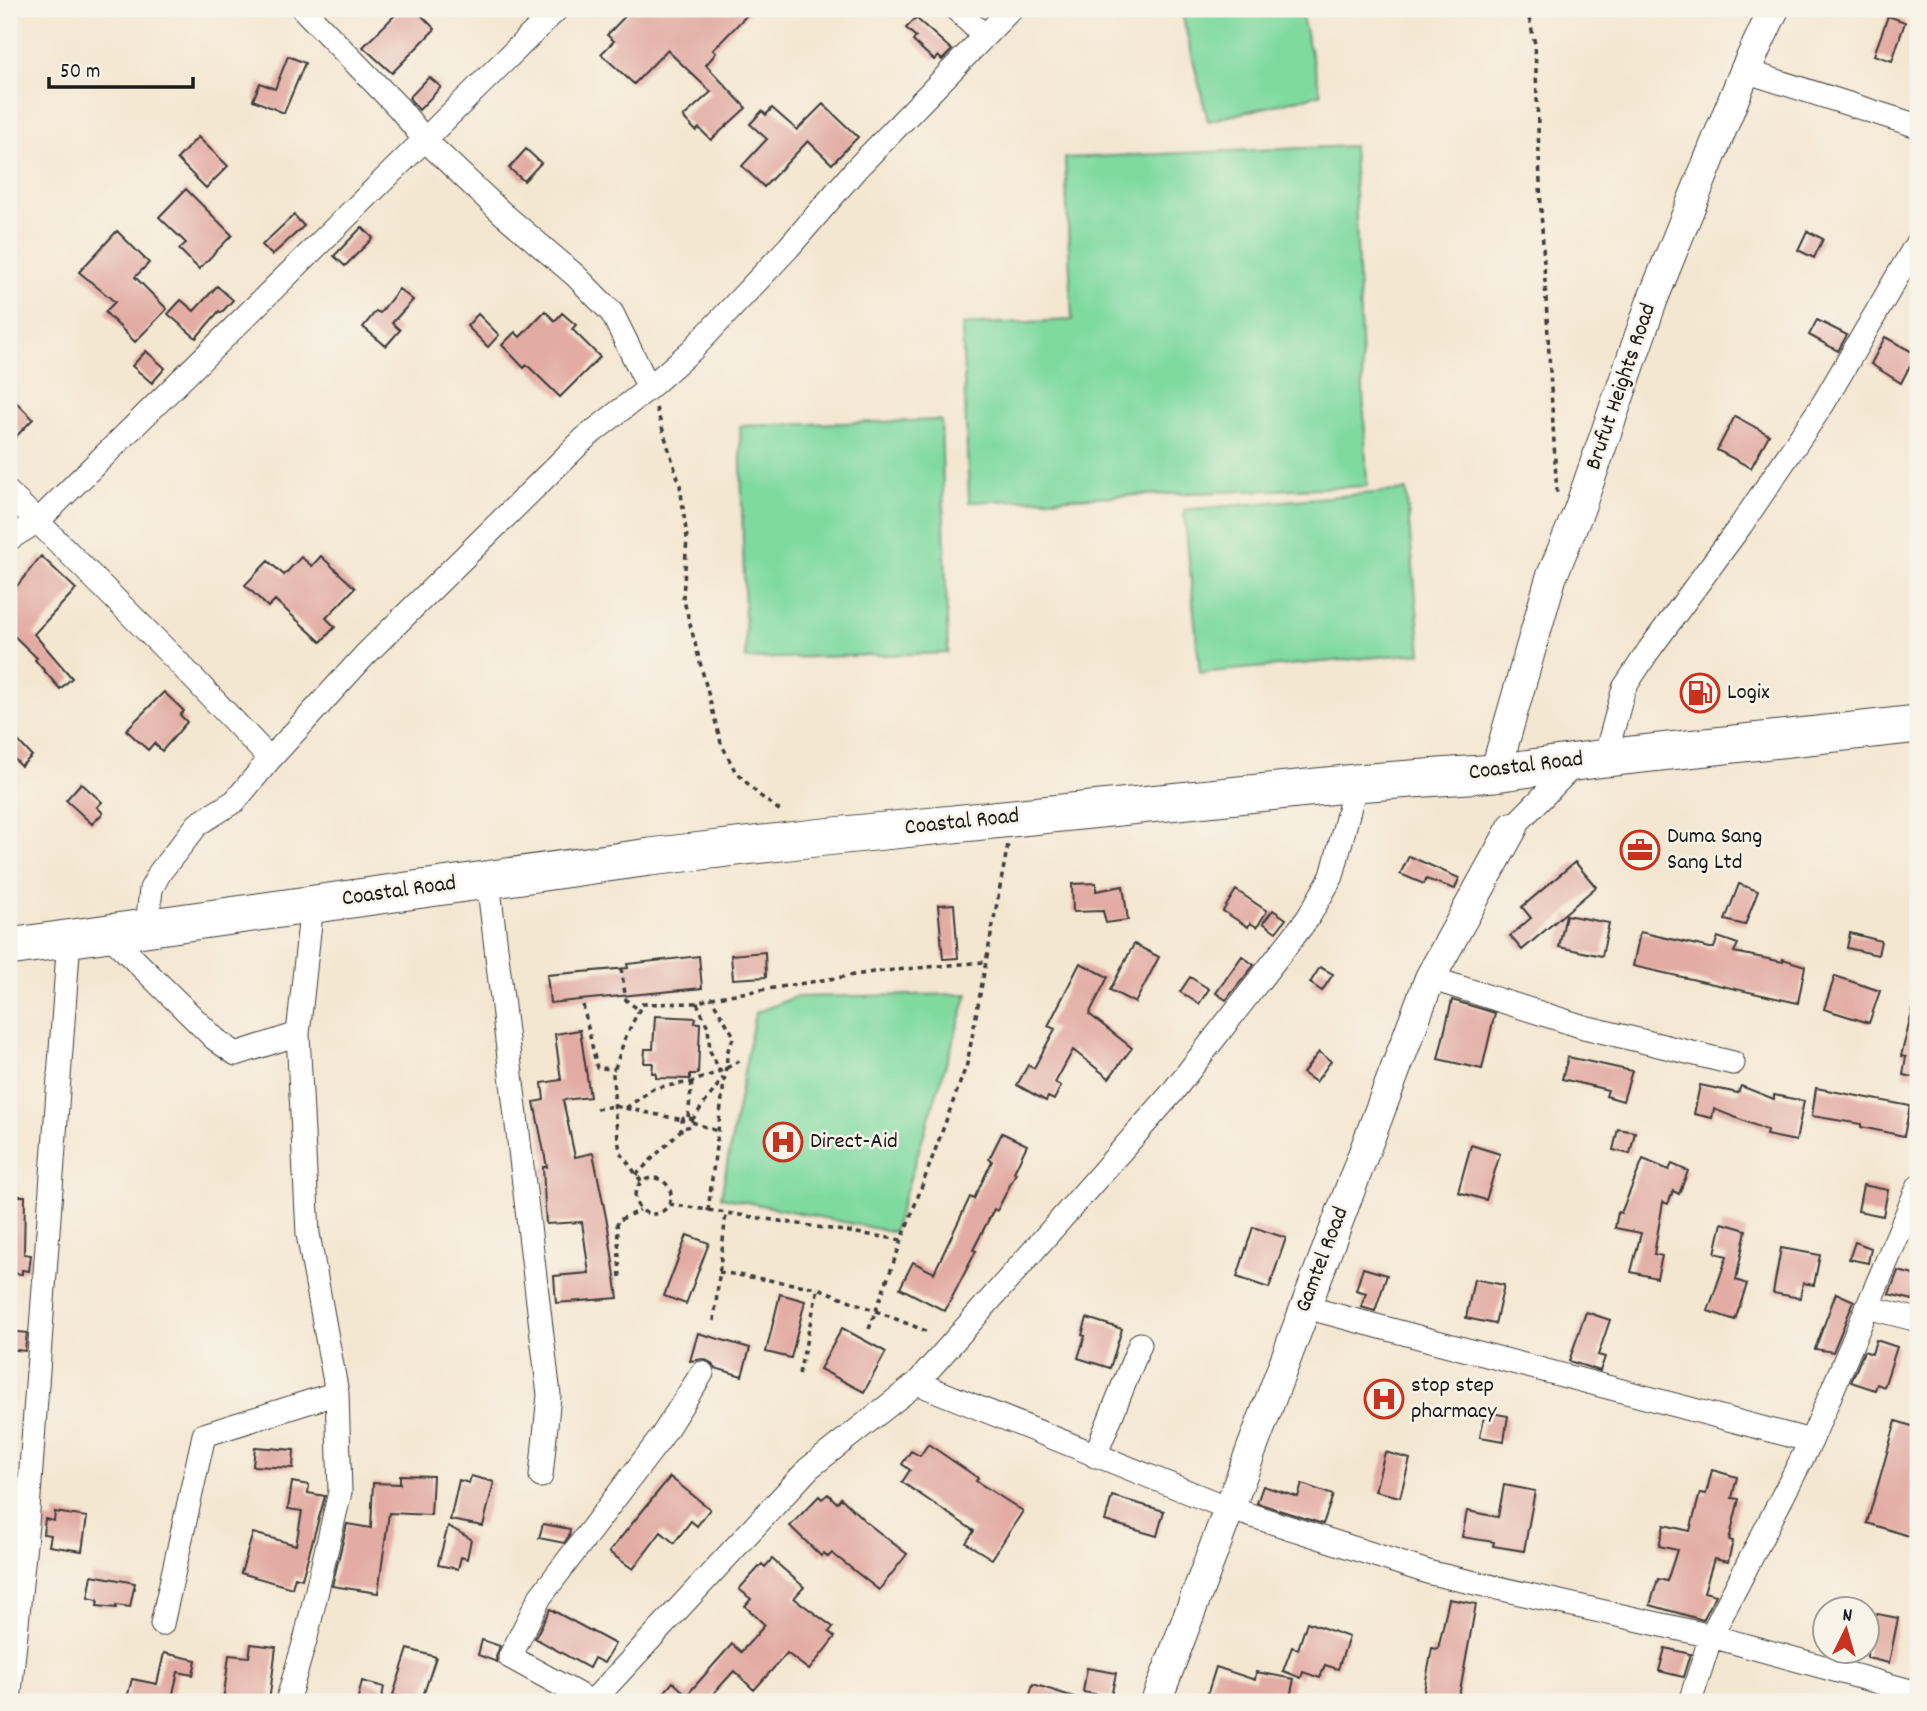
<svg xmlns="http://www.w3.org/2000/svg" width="1927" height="1711" viewBox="0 0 1927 1711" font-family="Dekko,sans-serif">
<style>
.green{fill:#80daa0;stroke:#4e7b5e;stroke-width:2}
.building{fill:#e2aba3}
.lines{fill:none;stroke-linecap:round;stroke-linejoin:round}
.minor-casing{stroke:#3c3a37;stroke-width:25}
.tertiary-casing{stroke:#3c3a37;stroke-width:32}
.primary-casing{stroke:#3c3a37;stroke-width:39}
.path{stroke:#3c3a37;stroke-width:3.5;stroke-dasharray:5 5;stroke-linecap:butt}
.minor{stroke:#fff;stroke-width:23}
.tertiary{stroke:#fff;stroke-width:30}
.primary{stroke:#fff;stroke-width:37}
.labels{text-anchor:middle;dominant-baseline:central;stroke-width:5;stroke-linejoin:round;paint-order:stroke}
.street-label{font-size:23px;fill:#1c1c1c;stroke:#f7f3e8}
.poi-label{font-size:23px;fill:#1c1c1c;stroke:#f7f3e8;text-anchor:start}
</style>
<rect width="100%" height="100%" fill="#f7f3e8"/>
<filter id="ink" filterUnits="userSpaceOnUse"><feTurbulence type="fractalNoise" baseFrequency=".0143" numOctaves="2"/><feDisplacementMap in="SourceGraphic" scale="14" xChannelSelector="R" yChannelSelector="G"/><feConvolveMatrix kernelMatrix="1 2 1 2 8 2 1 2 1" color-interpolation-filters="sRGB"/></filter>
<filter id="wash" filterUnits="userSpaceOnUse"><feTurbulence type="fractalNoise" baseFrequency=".00686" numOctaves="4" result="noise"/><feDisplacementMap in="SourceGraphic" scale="28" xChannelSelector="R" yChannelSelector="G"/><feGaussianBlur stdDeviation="1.57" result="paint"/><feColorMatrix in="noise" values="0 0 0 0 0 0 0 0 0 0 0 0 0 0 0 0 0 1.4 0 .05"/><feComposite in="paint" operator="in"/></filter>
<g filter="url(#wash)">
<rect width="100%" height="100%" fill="#f4e7d2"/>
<path class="green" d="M 1181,9 L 1300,9 L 1321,94 L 1208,121 Z
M 1353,146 L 1367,486 L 969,502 L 962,325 L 1072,320 L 1065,158 Z
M 941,420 L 948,653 L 746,659 L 740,426 Z
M 1406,490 L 1421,653 L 1200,673 L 1184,510 Z
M 968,994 L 893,1232 L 721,1197 L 755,1013 L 795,997 Z"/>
<g id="blocks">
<path class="building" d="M 401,9 L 415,9 L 435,29 L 392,73 L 363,47 Z
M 632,9 L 753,9 L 713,50 L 716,53 L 706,65 L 746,108 L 711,140 L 699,128 L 696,131 L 683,117 L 711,92 L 667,50 L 634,84 L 601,54 L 614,41 L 607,35 Z
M 1888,16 L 1905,22 L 1892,61 L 1874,55 Z
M 916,18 L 952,50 L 942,60 L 938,56 L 934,60 L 913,41 L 916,37 L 906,28 Z
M 288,56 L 305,63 L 284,113 L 253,100 L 260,83 L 275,89 Z
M 429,77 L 441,87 L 419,110 L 409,98 Z
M 823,104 L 858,137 L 832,164 L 808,141 L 764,187 L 742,166 L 767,139 L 750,124 L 762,111 L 766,115 L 772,108 L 797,130 Z
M 198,137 L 228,166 L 206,188 L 177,159 Z
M 526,149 L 541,163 L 524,181 L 509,168 Z
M 186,189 L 232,235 L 199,269 L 179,249 L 186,243 L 159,217 Z
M 294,215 L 304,226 L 272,255 L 262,245 Z
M 362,227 L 373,238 L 345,266 L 334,256 Z
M 117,231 L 149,263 L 135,277 L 167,309 L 135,342 L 105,312 L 115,302 L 79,272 Z
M 1807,231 L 1823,239 L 1814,258 L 1798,250 Z
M 217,286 L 233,300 L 221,313 L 219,311 L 196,338 L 168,314 L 181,300 L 194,311 Z
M 399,289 L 413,300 L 392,323 L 400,330 L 386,346 L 363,327 L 376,311 L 380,313 Z
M 545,311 L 555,321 L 562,313 L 576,325 L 572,329 L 600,357 L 560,397 L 527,365 L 524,368 L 502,345 L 515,332 L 520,337 Z
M 478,314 L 499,335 L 488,347 L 467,326 Z
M 1817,320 L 1847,335 L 1838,351 L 1809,335 Z
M 1885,337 L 1916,354 L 1901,383 L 1871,364 Z
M 146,351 L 165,368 L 152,383 L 132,366 Z
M 9,395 L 33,419 L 9,444 Z
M 1735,416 L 1769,435 L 1751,468 L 1717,450 Z
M 41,556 L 76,589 L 34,634 L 72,678 L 60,689 L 35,660 L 37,658 L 9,631 L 9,596 Z
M 321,556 L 355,588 L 326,618 L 335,627 L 321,642 L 275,600 L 268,607 L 245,585 L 268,561 L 284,575 L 301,557 L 312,566 Z
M 164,692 L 184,711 L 180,715 L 187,722 L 162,751 L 154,743 L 148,750 L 126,730 Z
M 9,731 L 32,756 L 21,766 L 9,753 Z
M 81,783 L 102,802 L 97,807 L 103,813 L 92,824 L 66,800 Z
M 1409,856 L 1459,878 L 1455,889 L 1426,879 L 1424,884 L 1400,874 Z
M 1575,862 L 1596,887 L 1522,950 L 1510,936 L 1531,918 L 1522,907 Z
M 1096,883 L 1096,891 L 1123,886 L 1128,920 L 1106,923 L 1103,911 L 1073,912 L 1072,884 Z
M 1739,884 L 1758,891 L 1745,925 L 1725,920 Z
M 1236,890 L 1267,911 L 1257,927 L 1250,923 L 1248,927 L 1223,911 Z
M 954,904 L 958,958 L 943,959 L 938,905 Z
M 1273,910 L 1286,919 L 1276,932 L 1263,923 Z
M 1566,915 L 1609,923 L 1602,956 L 1559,947 Z
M 1640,932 L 1710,948 L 1714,948 L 1718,937 L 1738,944 L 1734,952 L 1783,962 L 1783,959 L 1805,966 L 1798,1003 L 1633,966 Z
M 1850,933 L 1881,941 L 1878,955 L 1847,948 Z
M 1134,944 L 1159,957 L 1135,1003 L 1110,990 Z
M 765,952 L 766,977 L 733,979 L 731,955 Z
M 699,956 L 702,988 L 550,1003 L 547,975 L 628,968 L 627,964 Z
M 1242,956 L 1254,965 L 1226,1000 L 1216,993 Z
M 1080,963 L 1108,977 L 1089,1014 L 1132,1048 L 1109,1078 L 1073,1050 L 1055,1083 L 1061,1086 L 1054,1100 L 1048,1097 L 1046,1101 L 1017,1085 L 1028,1065 L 1034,1068 L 1055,1029 L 1048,1026 Z
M 1320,967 L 1333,974 L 1322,991 L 1310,983 Z
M 1835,976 L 1880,991 L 1869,1023 L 1824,1009 Z
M 1190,977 L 1209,989 L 1199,1004 L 1180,992 Z
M 1452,1000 L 1495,1013 L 1482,1069 L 1438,1059 Z
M 1913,1009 L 1918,1009 L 1918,1078 L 1903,1075 L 1906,1057 L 1901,1056 Z
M 655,1016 L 696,1018 L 695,1023 L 700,1023 L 698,1074 L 690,1074 L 690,1079 L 656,1078 L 656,1073 L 652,1073 L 653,1063 L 644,1063 L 645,1049 L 653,1049 Z
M 580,1030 L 590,1097 L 563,1100 L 575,1157 L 593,1153 L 608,1227 L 618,1298 L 556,1303 L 554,1276 L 589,1273 L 582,1222 L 546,1224 L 543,1167 L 547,1167 L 534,1102 L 544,1100 L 542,1083 L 561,1080 L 555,1034 Z
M 1319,1052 L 1331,1061 L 1316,1082 L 1303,1073 Z
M 1568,1057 L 1632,1071 L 1623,1101 L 1606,1096 L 1608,1090 L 1562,1079 Z
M 1700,1085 L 1738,1093 L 1741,1086 L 1774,1099 L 1774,1095 L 1804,1101 L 1796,1141 L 1766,1135 L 1767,1130 L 1714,1109 L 1712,1118 L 1694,1114 Z
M 1816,1088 L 1910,1106 L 1904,1136 L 1861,1127 L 1861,1124 L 1812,1116 Z
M 1618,1129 L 1635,1132 L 1630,1154 L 1613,1150 Z
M 1002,1133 L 1027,1145 L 1014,1172 L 1016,1173 L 997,1211 L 994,1209 L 973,1250 L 976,1251 L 945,1311 L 900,1288 L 913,1262 L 934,1273 L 970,1197 L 974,1199 L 992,1161 L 989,1159 Z
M 1471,1145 L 1500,1154 L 1486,1200 L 1458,1192 Z
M 1643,1159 L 1669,1170 L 1672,1164 L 1688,1171 L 1679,1194 L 1673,1191 L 1668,1204 L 1663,1202 L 1654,1254 L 1662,1256 L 1657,1278 L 1631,1272 L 1641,1233 L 1615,1228 L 1618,1212 L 1621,1213 Z
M 1863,1185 L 1888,1190 L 1883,1216 L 1858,1211 Z
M 9,1196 L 25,1196 L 24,1254 L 31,1255 L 29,1271 L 22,1270 L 22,1274 L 9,1273 Z
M 1722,1223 L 1746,1230 L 1736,1280 L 1747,1284 L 1735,1320 L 1708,1311 L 1727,1256 L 1715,1253 Z
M 1253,1227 L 1286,1238 L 1269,1288 L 1237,1277 Z
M 687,1235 L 709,1243 L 686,1304 L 664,1296 Z
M 1855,1242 L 1871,1248 L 1868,1263 L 1849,1259 Z
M 1781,1248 L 1820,1255 L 1814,1285 L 1803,1283 L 1800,1298 L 1773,1293 Z
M 1363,1268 L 1387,1275 L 1375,1311 L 1361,1307 L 1366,1293 L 1356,1290 Z
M 1898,1271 L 1918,1276 L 1918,1294 L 1915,1293 L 1913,1300 L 1889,1294 Z
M 1474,1279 L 1504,1285 L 1495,1324 L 1466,1318 Z
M 1836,1293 L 1854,1301 L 1833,1352 L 1815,1349 Z
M 780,1294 L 805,1301 L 791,1358 L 766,1352 Z
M 1586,1312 L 1610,1320 L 1598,1355 L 1605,1357 L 1600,1371 L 1569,1361 Z
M 1087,1318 L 1122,1329 L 1110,1368 L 1078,1358 L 1085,1336 L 1082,1335 Z
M 842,1328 L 886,1352 L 864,1392 L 820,1369 Z
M 9,1331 L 27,1333 L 25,1351 L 9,1349 Z
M 698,1333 L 750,1348 L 742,1376 L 715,1368 L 710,1362 L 703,1359 L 690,1361 Z
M 1876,1340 L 1897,1347 L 1884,1387 L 1877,1384 L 1875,1390 L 1851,1382 L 1864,1351 L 1872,1354 Z
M 1485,1412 L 1508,1416 L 1504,1441 L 1480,1437 Z
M 1896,1421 L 1918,1428 L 1918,1539 L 1867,1523 Z
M 928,1444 L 978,1478 L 976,1481 L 1023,1511 L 992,1559 L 966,1543 L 974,1531 L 902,1482 L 910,1470 L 902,1464 L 911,1451 L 920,1456 Z
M 255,1447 L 294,1450 L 293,1468 L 253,1466 Z
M 1385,1452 L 1410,1459 L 1400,1497 L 1375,1491 Z
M 1712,1470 L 1737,1477 L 1732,1498 L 1739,1499 L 1729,1540 L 1733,1541 L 1728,1562 L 1714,1559 L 1704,1592 L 1716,1595 L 1703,1620 L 1650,1605 L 1658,1579 L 1667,1581 L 1677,1550 L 1659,1546 L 1664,1525 L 1690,1531 L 1700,1493 L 1706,1494 Z
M 400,1475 L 433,1476 L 431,1515 L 389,1513 L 378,1593 L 332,1586 L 347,1524 L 371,1528 L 373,1483 L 400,1484 Z
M 471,1476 L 494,1482 L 483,1526 L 450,1520 L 459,1480 L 469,1483 Z
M 670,1477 L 710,1509 L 697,1526 L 691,1521 L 674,1543 L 661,1532 L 633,1569 L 609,1552 Z
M 292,1482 L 309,1485 L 308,1493 L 325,1496 L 302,1579 L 295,1577 L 292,1588 L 241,1573 L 253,1533 L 296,1545 L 302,1511 L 288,1509 Z
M 1302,1484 L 1333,1495 L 1323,1524 L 1257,1503 L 1263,1486 L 1298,1497 Z
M 1504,1485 L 1535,1491 L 1524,1551 L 1493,1546 L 1494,1542 L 1462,1537 L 1467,1511 L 1498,1517 Z
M 828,1494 L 837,1503 L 841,1498 L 866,1522 L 907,1554 L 879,1590 L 832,1553 L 828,1557 L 824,1553 L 821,1556 L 790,1526 L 819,1496 L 822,1499 Z
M 1112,1496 L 1164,1511 L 1157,1536 L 1105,1521 Z
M 55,1512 L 87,1517 L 82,1551 L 49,1546 L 51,1535 L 43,1534 L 45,1519 L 54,1521 Z
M 543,1524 L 570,1529 L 569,1536 L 564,1543 L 539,1538 Z
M 448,1526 L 471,1539 L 467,1559 L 461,1557 L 458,1569 L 438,1565 Z
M 772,1559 L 804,1587 L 794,1598 L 833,1627 L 829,1632 L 835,1637 L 809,1670 L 787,1653 L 754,1690 L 734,1671 L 706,1702 L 656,1702 L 673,1682 L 687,1695 L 732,1644 L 741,1652 L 765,1625 L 745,1606 L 751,1599 L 739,1589 L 762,1564 L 765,1567 Z
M 92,1575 L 135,1583 L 130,1607 L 116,1605 L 116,1608 L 97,1606 L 98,1600 L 88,1598 Z
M 1449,1599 L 1476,1604 L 1458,1702 L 1422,1702 L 1432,1648 L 1438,1649 Z
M 550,1609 L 615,1644 L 604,1663 L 594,1658 L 589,1668 L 535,1638 Z
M 1867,1612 L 1898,1618 L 1889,1663 L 1867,1658 Z
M 1307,1622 L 1349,1637 L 1338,1669 L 1325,1665 L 1320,1678 L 1303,1672 L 1301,1678 L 1283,1671 L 1292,1647 L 1298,1649 Z
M 482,1640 L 500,1646 L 496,1657 L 497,1662 L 478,1655 Z
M 251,1644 L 276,1647 L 269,1702 L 223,1702 L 229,1655 L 249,1657 Z
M 1665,1648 L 1690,1654 L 1683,1677 L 1659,1671 Z
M 408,1649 L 436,1657 L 421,1702 L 393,1695 Z
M 164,1653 L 196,1660 L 193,1675 L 178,1672 L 171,1702 L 126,1702 L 132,1679 L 157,1684 Z
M 1216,1667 L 1255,1680 L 1256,1672 L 1294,1679 L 1289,1702 L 1205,1702 Z
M 1087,1668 L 1116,1673 L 1111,1697 L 1083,1692 Z
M 362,1681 L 384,1687 L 381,1702 L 357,1702 Z
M 1033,1684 L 1080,1699 L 1079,1702 L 1028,1702 Z"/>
</g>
</g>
<g filter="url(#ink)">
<use href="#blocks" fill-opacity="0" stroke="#3c3a37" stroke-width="2"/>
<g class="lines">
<defs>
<path id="minor" d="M 303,9 L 399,108 L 425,140 L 501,212 L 576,276 L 612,313 L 649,388
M 956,9 L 984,36
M 1745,71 L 1918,126
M 9,493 L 176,660 L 270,759 L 235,801 L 198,824 L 160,872 L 151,889 L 147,927
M 9,539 L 38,521 L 557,9
M 1605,758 L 1624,688 L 1649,650 L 1741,525 L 1823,404 L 1918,241
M 270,759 L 365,655 L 585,438 L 649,388 L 692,350 L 789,247 L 856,169 L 1011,9
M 1513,827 L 1577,762
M 488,880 L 549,1395 L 541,1476
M 107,933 L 215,1039 L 236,1054 L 298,1034
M 1430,978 L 1584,1027 L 1733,1063
M 1305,1307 L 1811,1441
M 1867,1307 L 1918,1320
M 917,1383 L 1228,1508 L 1431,1573 L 1711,1636 L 1918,1693
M 1095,1456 L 1140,1344
M 162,1624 L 204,1435 L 337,1393
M 9,1702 L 27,1524 L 69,938
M 287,1702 L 306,1637 L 340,1492 L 337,1393 L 308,1234 L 298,1034 L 312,904
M 592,1702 L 809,1468 L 917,1383 L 1171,1094 L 1308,918 L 1332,876 L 1356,783
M 592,1702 L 510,1657 L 540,1597 L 660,1439 L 702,1373
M 1690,1702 L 1711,1636 L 1811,1441 L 1918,1187"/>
<path id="tertiary" d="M 1495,773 L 1551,578 L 1579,510 L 1652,301 L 1745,71 L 1774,9
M 1156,1702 L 1430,978 L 1513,827"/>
<path id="primary" d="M 9,947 L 650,857 L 815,838 L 1356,783 L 1495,773 L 1605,758 L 1918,724"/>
</defs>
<use href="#minor" class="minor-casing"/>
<use href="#tertiary" class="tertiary-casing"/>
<use href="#primary" class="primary-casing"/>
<path class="path" d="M 1527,9 L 1535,44 L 1541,210 L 1557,496
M 656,408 L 680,485 L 687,538 L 683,597 L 721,743 L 735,771 L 759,795 L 783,813
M 621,968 L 626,1000 L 639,1010
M 697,1003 L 708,1027 L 710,1051 L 720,1071
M 583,1005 L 597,1068 L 615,1069
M 626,1108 L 654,1088 L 692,1082 L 723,1070 L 743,1059
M 596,1109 L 614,1106 L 683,1120
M 688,1117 L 692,1082
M682 1122a5 5 0 1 1 10 0a5 5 0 1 1-10 0Z
M 692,1120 L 724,1077
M 692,1122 L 717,1131
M 636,1175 L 685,1126
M635 1196a18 18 0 1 1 36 0a18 18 0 1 1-36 0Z
M 641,1181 L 620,1152 L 615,1115 L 613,1074 L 625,1038 L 642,1004 L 697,1003 L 711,998 L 873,972 L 984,962
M 669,1204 L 902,1240
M 708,1211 L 728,1050 L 734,1036 L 711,998
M 719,1272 L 818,1288
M 620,1277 L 617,1221 L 640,1210
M 714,1321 L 726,1214
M 869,1329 L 967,1064 L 1008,844
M 799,1374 L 818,1288 L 926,1331"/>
<use href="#minor" class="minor"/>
<use href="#tertiary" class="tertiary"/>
<use href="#primary" class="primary"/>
</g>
</g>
<defs>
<symbol id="fuel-ring" viewBox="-11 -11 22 22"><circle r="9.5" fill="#f7f3e8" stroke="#c8321e" stroke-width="1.5"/><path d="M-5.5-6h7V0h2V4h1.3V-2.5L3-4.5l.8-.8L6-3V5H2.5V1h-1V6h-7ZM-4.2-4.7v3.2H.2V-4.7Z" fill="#c8321e"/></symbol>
<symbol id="office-ring" viewBox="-11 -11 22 22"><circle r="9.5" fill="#f7f3e8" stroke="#c8321e" stroke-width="1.5"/><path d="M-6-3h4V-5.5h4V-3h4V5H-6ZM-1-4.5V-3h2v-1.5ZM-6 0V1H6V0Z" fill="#c8321e"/></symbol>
<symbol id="hospital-ring" viewBox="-11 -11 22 22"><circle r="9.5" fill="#f7f3e8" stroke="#c8321e" stroke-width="1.5"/><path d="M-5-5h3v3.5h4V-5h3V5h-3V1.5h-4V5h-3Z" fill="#c8321e"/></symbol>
</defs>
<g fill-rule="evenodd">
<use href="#fuel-ring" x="1678" y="671" width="44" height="44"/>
<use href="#office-ring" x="1618" y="828" width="44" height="44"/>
<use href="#hospital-ring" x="761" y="1120" width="44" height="44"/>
<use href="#hospital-ring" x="1362" y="1377" width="44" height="44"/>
</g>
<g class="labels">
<g class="street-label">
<text transform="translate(1622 387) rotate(-71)">Brufut Heights Road</text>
<text transform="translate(1526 767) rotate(-7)">Coastal Road</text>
<text transform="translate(962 823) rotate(-6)">Coastal Road</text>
<text transform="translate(399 892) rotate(-8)">Coastal Road</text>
<text transform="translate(1323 1260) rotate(-69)">Gamtel Road</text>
</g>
<g class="poi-label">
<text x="1727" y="693">Logix</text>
<text x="1667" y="837">Duma Sang<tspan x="1667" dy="26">Sang Ltd</tspan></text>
<text x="810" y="1142">Direct-Aid</text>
<text x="1411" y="1386">stop step<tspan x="1411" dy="26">pharmacy</tspan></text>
</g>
</g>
<rect width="1927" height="1711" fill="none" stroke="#f7f3e8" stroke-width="35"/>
<g transform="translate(1846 1630) rotate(5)"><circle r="33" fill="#f7f3e8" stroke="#9f9d96" stroke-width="2"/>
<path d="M0-5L12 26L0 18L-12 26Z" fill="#c8321e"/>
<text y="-10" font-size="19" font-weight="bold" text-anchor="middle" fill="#1c1c1c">N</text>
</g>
<path d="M49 77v10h144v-10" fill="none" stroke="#1c1c1c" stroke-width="3.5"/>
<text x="60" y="77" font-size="21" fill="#1c1c1c" stroke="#f7f3e8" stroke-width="5" paint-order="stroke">50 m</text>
</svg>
